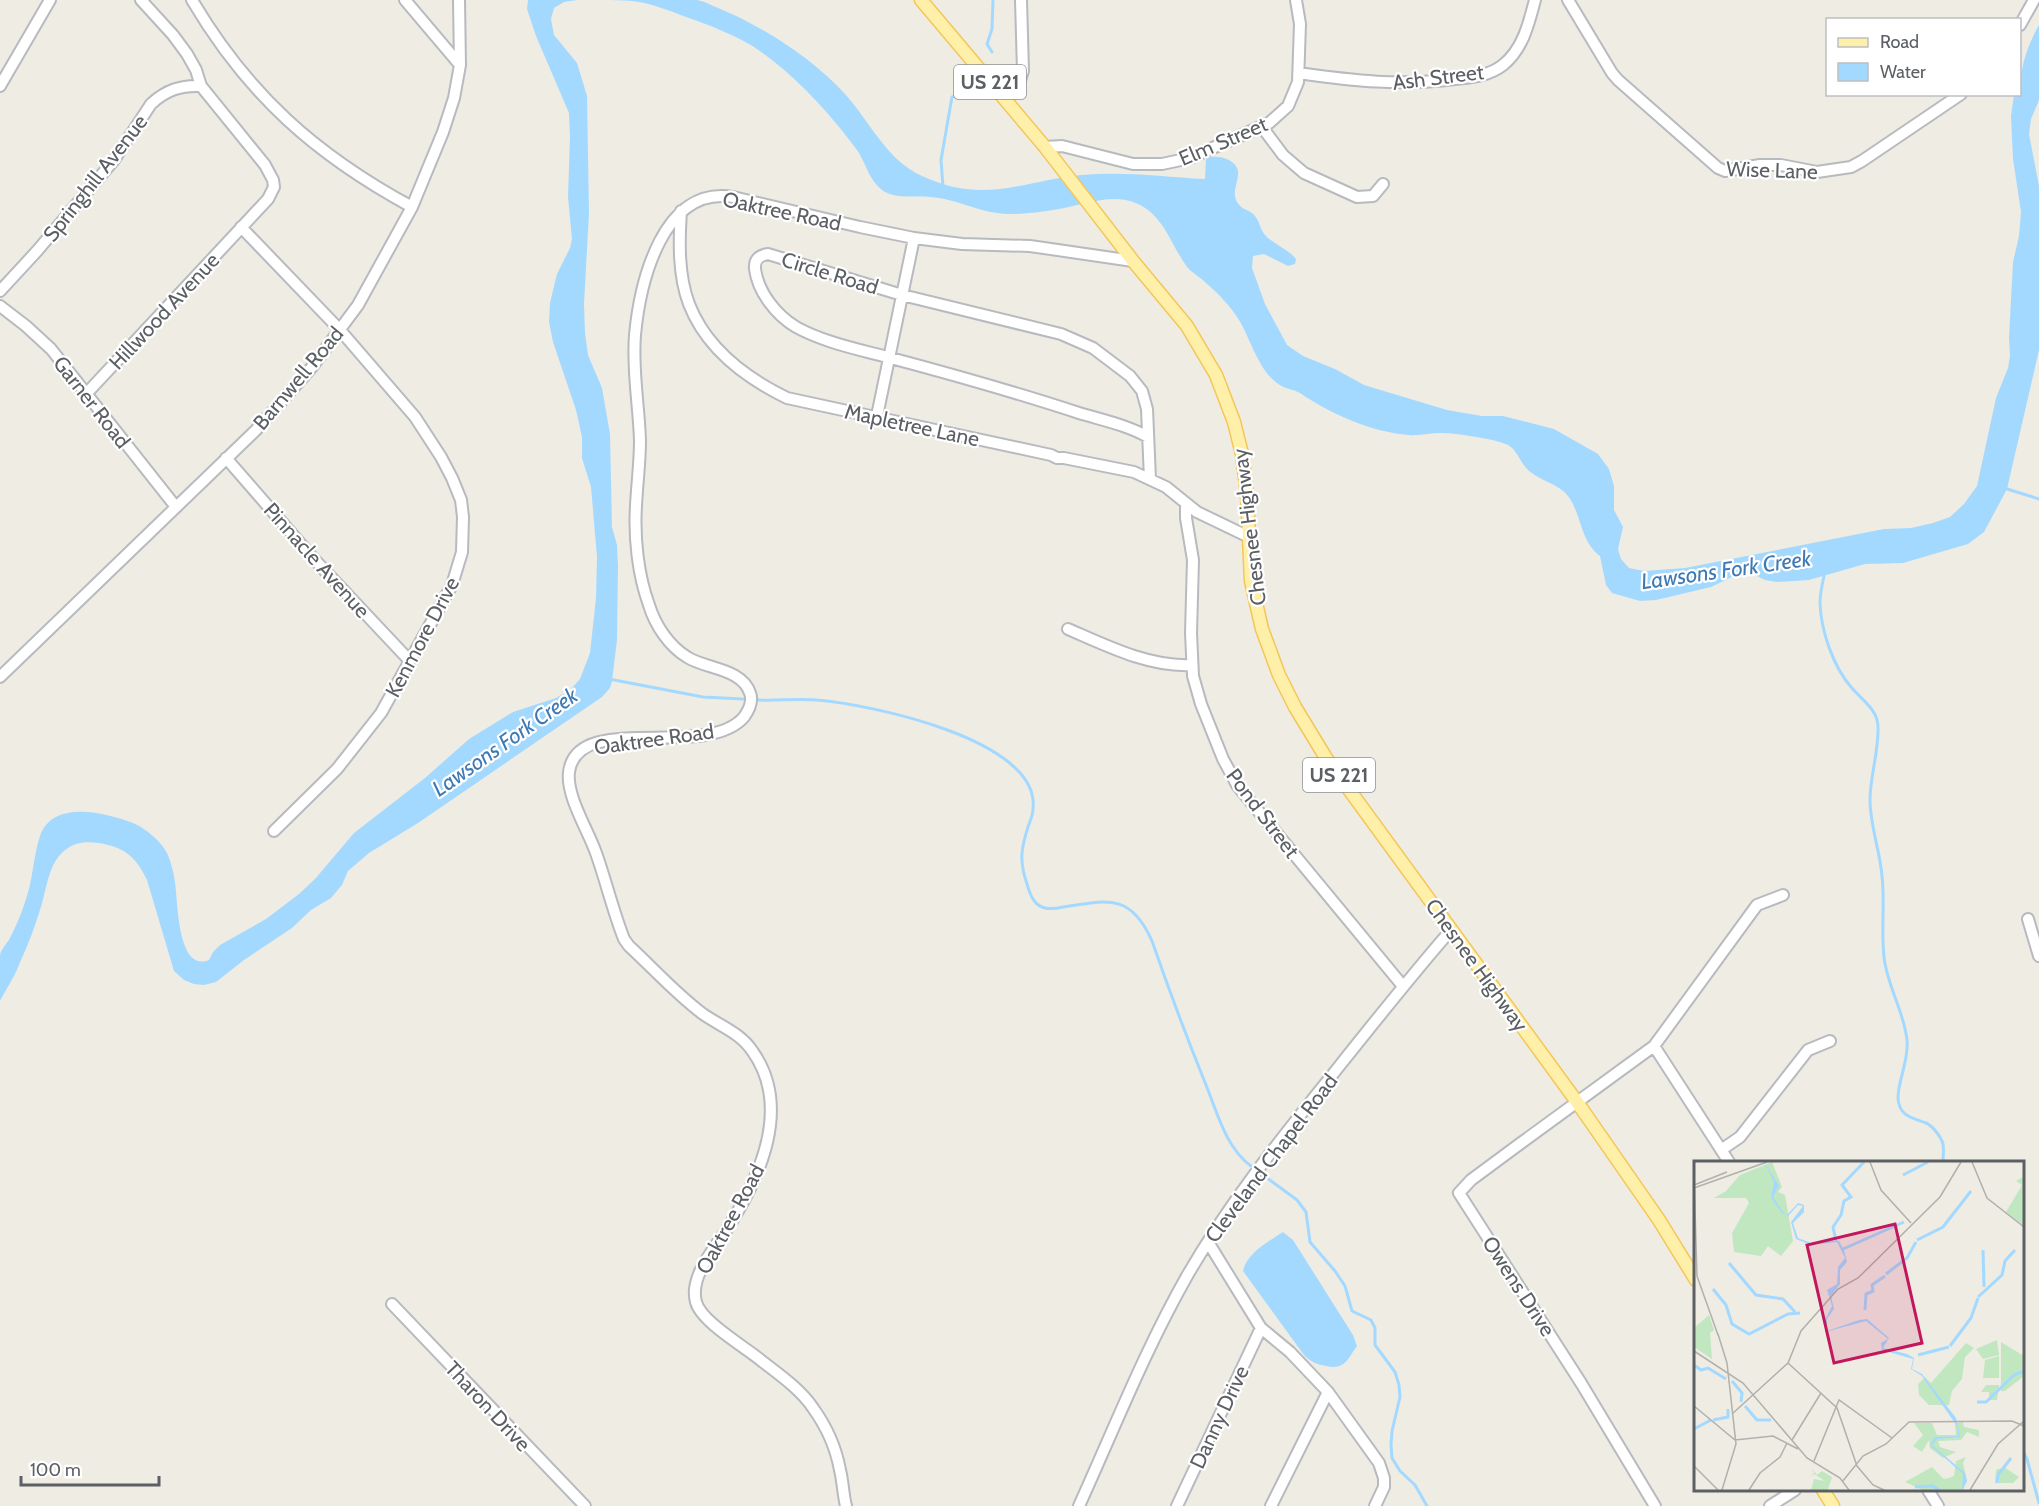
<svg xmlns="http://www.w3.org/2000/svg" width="2039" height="1506" viewBox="0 0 2039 1506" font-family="Cabin,sans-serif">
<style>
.water{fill:#a4d9ff}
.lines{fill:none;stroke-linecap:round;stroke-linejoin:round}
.stream{stroke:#a4d9ff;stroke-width:3}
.minor-casing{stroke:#b7babe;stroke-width:14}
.major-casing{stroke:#f4c658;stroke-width:15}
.minor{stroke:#fff;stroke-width:10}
.major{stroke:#fff0a9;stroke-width:12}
.labels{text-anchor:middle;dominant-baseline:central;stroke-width:4.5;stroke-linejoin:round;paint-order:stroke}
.shield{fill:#fff;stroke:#8d9093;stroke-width:1.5}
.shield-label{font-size:20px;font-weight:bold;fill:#5c6065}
.street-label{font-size:21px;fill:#5c6065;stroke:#fff}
.water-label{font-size:22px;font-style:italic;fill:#3e79b4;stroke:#fff}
.inset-river{fill:none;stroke:#a4d9ff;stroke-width:3}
.inset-road{fill:none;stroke:#b0b0ad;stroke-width:1.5}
.view{fill:#c2185b;fill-opacity:0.15;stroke:#c2185b;stroke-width:3}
.inset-edge{fill:none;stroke:#5c6065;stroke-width:3}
</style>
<rect width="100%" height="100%" fill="#efece4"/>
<path class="water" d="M 528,0 L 577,0 L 564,2 L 554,8 L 551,19 L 554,35 L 577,63 L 587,96 L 589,213 L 584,304 L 585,333 L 588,355 L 602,388 L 610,434 L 612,527 L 617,545 L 618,566 L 617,640 L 612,681 L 610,688 L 602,697 L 418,823 L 369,853 L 348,871 L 342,885 L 331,898 L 311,910 L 292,928 L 244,960 L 216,982 L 204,985 L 194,984 L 184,980 L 174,971 L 147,880 C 139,862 127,849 108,845 C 95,842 80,840 68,848 C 47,861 47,892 39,913 C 34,929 28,945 21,960 C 16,974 7,988 0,1001 C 0,988 0,967 0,955 C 1,950 6,944 9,940 C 15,928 21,915 25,902 C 33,881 33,857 40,836 C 53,799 106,813 133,823 C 145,828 161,841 167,853 C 171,862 174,873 175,883 C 178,900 177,973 209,960 L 213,952 L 220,945 L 266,919 L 299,894 L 315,879 L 354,833 L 425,778 L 469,739 L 513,712 L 556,698 L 571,689 L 580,679 L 590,653 L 596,598 L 597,557 L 591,487 L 582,458 L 582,437 L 576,410 L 553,342 L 549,322 L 550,303 L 557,274 L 570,248 L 572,239 L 568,197 L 570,137 L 569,113 L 536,36 L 527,9 Z
M 601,0 C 622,0 643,0 665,0 C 675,0 686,0 697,0 C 704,1 711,5 718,8 C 763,26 820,63 851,101 C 873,128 889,161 922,176 C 984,205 1022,181 1082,175 C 1123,171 1165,177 1205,179 L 1206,158 C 1215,155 1230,157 1236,166 C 1243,176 1230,190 1237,202 C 1241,209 1246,209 1252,213 C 1260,219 1259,229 1266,236 C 1275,245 1288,249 1296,259 L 1295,264 L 1288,266 L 1264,254 L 1253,256 L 1252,268 L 1265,304 L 1287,345 L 1303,356 L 1335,369 L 1364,385 L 1447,410 L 1482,416 L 1503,416 L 1554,429 L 1598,454 L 1609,469 L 1614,486 L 1614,510 L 1623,527 L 1618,549 L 1621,559 L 1629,568 L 1644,571 L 1685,568 L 1884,529 L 1911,528 L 1933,523 L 1950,517 L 1964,504 L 1977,486 L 1996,398 L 2008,368 L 2010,356 L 2009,338 L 2013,262 L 2019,236 L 2021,212 L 2013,159 L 2011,116 L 2014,95 L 2020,94 C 2020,68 2026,48 2039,25 L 2039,100 L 2031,119 L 2029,134 L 2039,186 L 2039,350 L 2007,489 L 1984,532 L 1968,544 L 1903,563 L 1865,564 L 1809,580 L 1777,582 L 1765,580 L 1749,572 L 1738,574 L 1711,587 L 1656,600 L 1640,601 L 1612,593 L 1606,585 L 1600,556 C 1580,541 1582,515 1568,496 C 1558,483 1539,481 1527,469 C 1520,462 1517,450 1508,445 C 1496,439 1455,433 1441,433 C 1430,433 1420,436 1409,435 C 1371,432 1331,414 1300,393 C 1293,389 1284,389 1277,383 C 1258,369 1251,340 1239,320 C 1230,306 1219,294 1206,283 C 1200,277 1192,273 1187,267 C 1171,245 1164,216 1138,204 C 1114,192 1083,205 1059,209 C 1043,212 1025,214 1009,214 C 982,214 958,199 930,197 C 914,195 896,200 882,190 C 870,181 866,165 859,153 C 853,144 846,136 840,128 C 815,98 787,69 754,47 C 733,34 709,25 686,17 C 668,10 650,3 632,1 C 622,0 611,0 601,0 Z
M 1283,1232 L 1293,1240 L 1353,1335 L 1357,1346 C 1347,1360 1345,1370 1326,1366 C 1316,1364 1311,1362 1304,1355 L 1243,1271 C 1247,1253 1268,1242 1283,1232 Z"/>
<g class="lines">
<path class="stream" d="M 992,52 L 987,44 L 992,29 L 993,0
M 943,187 L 941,160 L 952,97 L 974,89
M 2004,488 L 2039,499
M 1824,576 C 1822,585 1820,595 1820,603 C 1821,631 1833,666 1851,687 C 1862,700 1878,710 1878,727 C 1879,751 1870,776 1870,800 C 1870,825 1880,851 1882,876 C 1885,903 1881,930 1884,957 C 1887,986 1904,1011 1907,1040 C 1909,1061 1898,1080 1898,1098 C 1899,1117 1914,1118 1926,1123 C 1933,1126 1941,1137 1943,1144 C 1944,1150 1943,1157 1943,1162
M 609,679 L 703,697 L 743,699
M 758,700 C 778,701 798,698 817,700 C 867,704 1041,739 1033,809 C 1033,815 1030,821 1028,827 C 1021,849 1019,861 1027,884 C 1029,891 1031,899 1037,904 C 1044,910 1055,909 1063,907 C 1108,900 1131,893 1152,941 C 1169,990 1187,1038 1206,1085 C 1217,1112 1226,1148 1251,1166
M 1263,1175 L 1297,1200 L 1306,1212 L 1310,1242 L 1335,1271 L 1345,1286 L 1352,1311 L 1371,1320 L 1375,1328 L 1375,1345 L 1395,1372 L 1399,1385 L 1400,1397 L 1392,1431 L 1391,1445 L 1392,1458 L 1400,1471 L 1415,1485 L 1427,1506
M 2022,1449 L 2027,1459 L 2039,1503"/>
<defs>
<path id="minor" d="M 192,0 C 248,95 316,155 412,207
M 405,0 L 460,65
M 1568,0 L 1612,73 L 1618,80 L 1718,168 L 1725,171 L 1760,165 L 1781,165 L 1817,172 L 1851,167 L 1862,161 L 1961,94
M 2020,25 L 2034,0
M 1299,73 C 1354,81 1400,86 1455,79 C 1472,77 1489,76 1503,65 C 1523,49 1529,23 1535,0
M 0,86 L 50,0
M 1004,99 L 1020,80 L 1023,71 L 1021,0
M 1262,127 L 1283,155 L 1304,173 L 1357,197 L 1373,196 L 1383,184
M 1045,147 L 1062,146 L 1133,164 L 1162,164 L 1190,158 L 1269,123 L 1288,106 L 1298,82 L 1300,24 L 1296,0
M 681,211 C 679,241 678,275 689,304 C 706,348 746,378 787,398 L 1051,455 L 1057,458 L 1064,458 L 1134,472 L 1166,487 L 1197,512 L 1249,537
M 241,227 L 340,330 L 415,417 L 441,457 L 452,478 L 461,500 L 463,517 L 462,552 L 452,585 L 381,713 L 337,769 L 274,831
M 0,291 L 37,251 L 114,160 L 151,104 C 166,90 181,85 201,86
M 0,306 L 26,326 L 51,349 L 176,507
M 86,394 L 268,199 L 274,187 L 273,180 L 265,165 L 201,86 L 196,70 L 187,54 L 173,35 L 141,0
M 877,416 L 914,238
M 1148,437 C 1127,425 1102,420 1079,413 C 1015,392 951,374 887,357 C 857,349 823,342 796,327 C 776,315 758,292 755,269 C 754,259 760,255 768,254 L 902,295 L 1061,334 L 1093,348 L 1130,376 L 1142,391 L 1147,409 L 1150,479
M 226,458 L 313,558 L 409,660
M 1186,503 L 1186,518 L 1193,560 L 1191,633 L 1193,676 L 1201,704 L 1223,759 L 1237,785 L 1255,807 L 1402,985
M 1068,629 C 1107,646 1149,667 1191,665
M 0,677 L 256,430 L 312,367 L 358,305 L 412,207 L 443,132 L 454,98 L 460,65 L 459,0
M 2028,919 L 2039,956
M 1654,1046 L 1729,1162
M 1721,1150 L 1740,1137 L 1808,1050 L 1830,1041
M 1208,1242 L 1261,1328 L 1290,1352 L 1328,1392 L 1379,1463 L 1384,1478 L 1384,1487 L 1375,1506
M 392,1304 L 585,1506
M 1928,1490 L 1938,1506
M 846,1506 C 843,1494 843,1482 840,1470 C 836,1448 826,1426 813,1408 C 801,1390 780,1375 763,1362 C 747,1348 701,1322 696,1302 C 689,1277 714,1249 727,1229 C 760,1178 792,1108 753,1052 C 741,1033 720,1026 703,1014 C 676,994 653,968 629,946 L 624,939 C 613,911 606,881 596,853 C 588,830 566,796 569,772 C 577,710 706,761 744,717 C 749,710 753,701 750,693 C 742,668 705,669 687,657 C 669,646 655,625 649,605 C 638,575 634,538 636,506 C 637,484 640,463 640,441 C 639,405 632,371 635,335 C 640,282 663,185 733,197 L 860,227 L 914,238 L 962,244 L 1030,246 L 1133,261
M 1079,1506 C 1114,1429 1145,1350 1187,1276 C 1229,1203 1281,1139 1333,1074 C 1372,1025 1410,977 1451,930
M 1177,1506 L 1261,1328
M 1271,1506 L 1328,1392
M 1655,1506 L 1581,1383 L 1459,1193 L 1471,1180 L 1521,1143 L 1654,1046 L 1757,905 L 1783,895
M 1770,1506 L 1795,1490"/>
<path id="major" d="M 921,0 L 1045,147 L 1133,261 L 1187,326 L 1216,375 L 1234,422 L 1242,454 L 1247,493 L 1251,581 L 1262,629 L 1279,675 L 1295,707 L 1326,758 L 1577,1102 L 1659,1220 L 1696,1280
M 1823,1490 L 1833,1506"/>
</defs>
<use href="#minor" class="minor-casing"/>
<use href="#major" class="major-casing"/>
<use href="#minor" class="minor"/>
<use href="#major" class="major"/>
</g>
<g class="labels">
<g class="shield">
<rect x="954" y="65" width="72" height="34" rx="4.5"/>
<rect x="1303" y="758" width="72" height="34" rx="4.5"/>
</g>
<g class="shield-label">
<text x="990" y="82">US 221</text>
<text x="1339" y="775">US 221</text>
</g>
<g class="street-label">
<text transform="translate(1438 77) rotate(-7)">Ash Street</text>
<text transform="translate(1223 141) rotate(-23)">Elm Street</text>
<text transform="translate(1772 170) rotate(2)">Wise Lane</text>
<text transform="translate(95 178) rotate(-52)">Springhill Avenue</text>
<text transform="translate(782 211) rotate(12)">Oaktree Road</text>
<text transform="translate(830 273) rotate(17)">Circle Road</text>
<text transform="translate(164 311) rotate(-47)">Hillwood Avenue</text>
<text transform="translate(298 378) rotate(-50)">Barnwell Road</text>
<text transform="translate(92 402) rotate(52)">Garner Road</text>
<text transform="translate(912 425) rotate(12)">Mapletree Lane</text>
<text transform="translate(1249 527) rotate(-97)">Chesnee Highway</text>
<text transform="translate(317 560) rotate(48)">Pinnacle Avenue</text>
<text transform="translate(422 637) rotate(-62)">Kenmore Drive</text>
<text transform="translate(654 739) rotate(-8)">Oaktree Road</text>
<text transform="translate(1263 813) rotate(53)">Pond Street</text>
<text transform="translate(1477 965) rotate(54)">Chesnee Highway</text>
<text transform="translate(1271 1158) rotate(-53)">Cleveland Chapel Road</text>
<text transform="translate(730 1219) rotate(-62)">Oaktree Road</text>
<text transform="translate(1519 1286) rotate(57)">Owens Drive</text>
<text transform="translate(488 1406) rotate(47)">Tharon Drive</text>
<text transform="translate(1219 1417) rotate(-65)">Danny Drive</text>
</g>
<g class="water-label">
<text transform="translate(1726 570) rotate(-8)">Lawsons Fork Creek</text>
<text transform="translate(505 742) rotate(-35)">Lawsons Fork Creek</text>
</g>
</g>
<g transform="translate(1694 1161)">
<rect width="330" height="330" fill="#efece4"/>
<path d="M 78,1 L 88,26 L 84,31 L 91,34 L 99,80 L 87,95 L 74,85 L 67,95 L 40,91 L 38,72 L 55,42 L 52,37 L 20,37 L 32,30 L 46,14 ZM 330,15 L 330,65 L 312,51 L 328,24 L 322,20 ZM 15,154 L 20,169 L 16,172 L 18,198 L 0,186 L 0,167 ZM 303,179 L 305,194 L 289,198 L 282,188 ZM 307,181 L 330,195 L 330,215 L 311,230 L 307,230 ZM 272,182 L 280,187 L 271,196 L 268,218 L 258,230 L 255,244 L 235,244 L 225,234 L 224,223 L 231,216 L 237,222 ZM 305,195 L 305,217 L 289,217 L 291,199 ZM 292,224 L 305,224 L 303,239 L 295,239 L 295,231 L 287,231 ZM 269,261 L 270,266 L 285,269 L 285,276 L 273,271 L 267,279 L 244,280 L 246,286 L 262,291 L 249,297 L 236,287 L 235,279 L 228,291 L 219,285 L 229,274 L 220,262 L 238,262 L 243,274 L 262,274 L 261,262 ZM 272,296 L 269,302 L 273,320 L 269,329 L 229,329 L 211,321 L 238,306 L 250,318 L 255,317 L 260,315 L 262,300 ZM 310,306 L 325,316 L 319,322 L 301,322 L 302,309 ZM 118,308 L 123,314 L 128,310 L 138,316 L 134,329 L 117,329 L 120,318 L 131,320 L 120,313 L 115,316 L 120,312 Z" fill="#c1e7c0"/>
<path d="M 70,1 L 85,25 L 79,36 L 89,51 L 93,54 L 104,42 L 110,44 L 110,51 L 99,62 L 104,77 L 117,82 L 132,79 L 145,80 L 150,89 L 153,101 L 146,109 L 146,123 L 137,135 L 140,148 L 133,158 L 133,170 L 165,159 L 173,158 L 195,177 L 189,187 L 213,193 L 220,197 L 218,208 L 228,213 L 262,257 L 266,276 L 243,278 L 238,284 L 271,312 L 273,320 L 268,329 L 269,313 L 236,284 L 241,276 L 264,275 L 263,265 L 228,215 L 217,208 L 219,198 L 188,189 L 187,182 L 194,178 L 172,160 L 131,171 L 131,159 L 138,145 L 133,129 L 143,123 L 144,106 L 151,97 L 143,81 L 117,84 L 102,78 L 97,61 L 109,45 L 104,44 L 94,55 L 88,52 L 77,37 L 80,21 Z" fill="#a4d9ff"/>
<path class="inset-river" d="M 209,14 L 234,1M 223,79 L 249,66 L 277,30M 142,80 L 139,66 L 147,54 L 150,40 L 157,36 L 148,24 L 170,1M 149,88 L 210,61M 289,89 L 290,126M 35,102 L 62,134 L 89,138 L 101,151M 192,113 L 213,97 L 222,81M 19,128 L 32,144 L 38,163 L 55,173 L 94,153 L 106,152M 284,136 L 308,114 L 311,100 L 321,89M 171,149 L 172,133 L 179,130 L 178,124 L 191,115M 256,185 L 277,157 L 284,137M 224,194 L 255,186M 0,204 L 7,209 L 14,207 L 32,218M 38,220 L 48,232 L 47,241M 283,241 L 292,241 L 320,214 L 330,210M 51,245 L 63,259 L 77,259M 19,259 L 34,256 L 34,248M 0,268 L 17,259M 303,322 L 304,314 L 317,297M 221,326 L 239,325 L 245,329"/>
<path class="inset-road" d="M 176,1 L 187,29 L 217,62M 278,1 L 293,37 L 330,66M 0,15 L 3,115 L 24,174M 0,24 L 33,11M 0,27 L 73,1M 24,173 L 33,202M 0,190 L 49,222 L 113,297 L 146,317 L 155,329M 94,202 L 143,247 L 163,305 L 179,324 L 190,329M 0,245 L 41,279 L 79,275 L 104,288M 38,253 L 94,202 L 107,170 L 144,128 L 164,117 L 246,36 L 267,1M 98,279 L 127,232M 120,300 L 145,239 L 198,277M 0,305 L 24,329M 148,321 L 169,295 L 192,283 L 215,261 L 318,260 L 330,265M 28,329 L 42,283 L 33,202M 55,329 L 66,312 L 86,296 L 93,282M 276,329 L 304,283 L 330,260"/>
<path class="view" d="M 201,63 L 228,182 L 140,202 L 113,84 Z"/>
<rect width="330" height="330" class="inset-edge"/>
</g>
<rect x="1826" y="18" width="195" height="78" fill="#ffffff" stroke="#bebfc1" stroke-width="1.5"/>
<rect x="1838" y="38" width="30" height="9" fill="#fff0a9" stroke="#bebfc1" stroke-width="1.5"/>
<text x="1880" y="48" font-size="18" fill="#5c6065">Road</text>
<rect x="1838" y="63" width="30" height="18" fill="#a4d9ff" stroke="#bebfc1" stroke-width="1.5"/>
<text x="1880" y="78" font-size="18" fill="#5c6065">Water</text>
<path d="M21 1476v9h138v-9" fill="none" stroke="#5c6065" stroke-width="3"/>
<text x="30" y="1476" font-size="18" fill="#5c6065" stroke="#ffffff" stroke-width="4.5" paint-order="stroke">100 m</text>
</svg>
